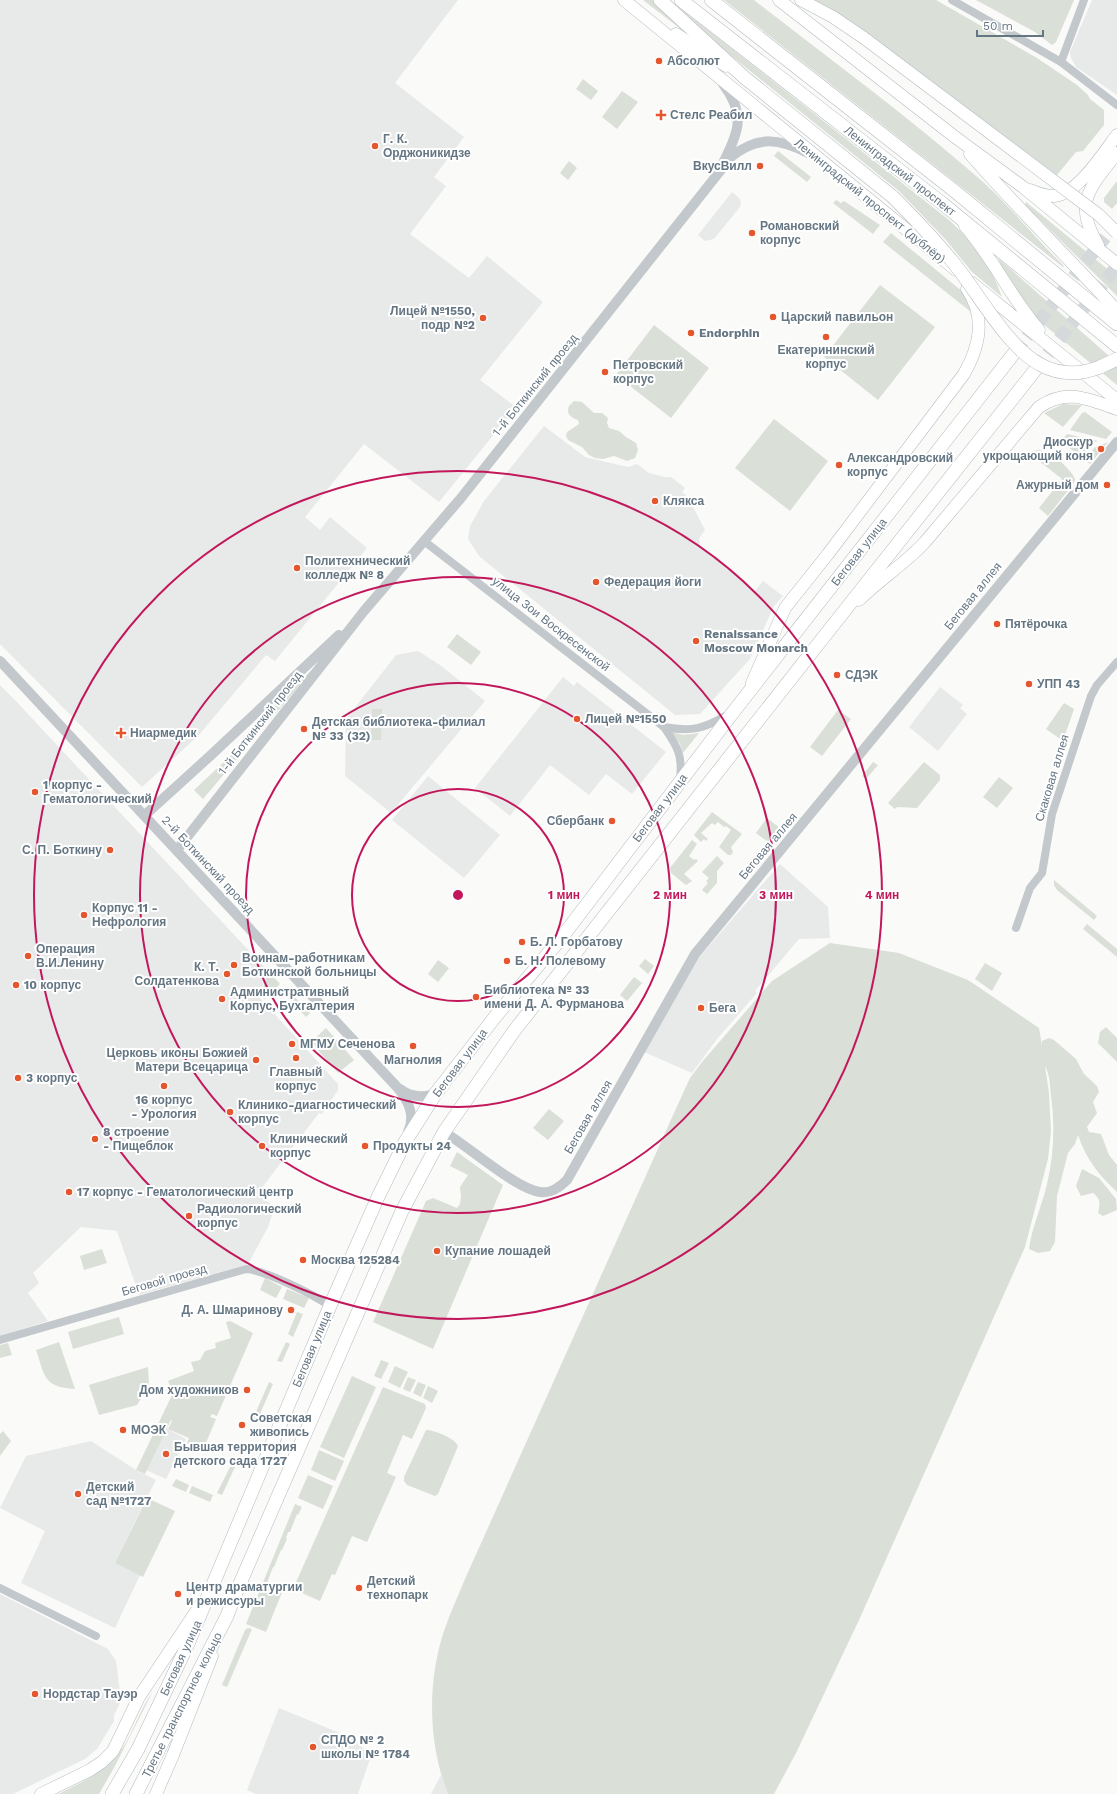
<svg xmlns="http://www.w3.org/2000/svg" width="1117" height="1794" viewBox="0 0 1117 1794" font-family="'Work Sans',sans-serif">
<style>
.built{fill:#e8e9e9}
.green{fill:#dadfd7}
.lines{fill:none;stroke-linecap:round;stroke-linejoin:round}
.primary-tunnel{stroke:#d5d9db;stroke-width:13;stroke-dasharray:13 6;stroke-linecap:butt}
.secondary-casing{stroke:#b3babf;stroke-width:13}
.primary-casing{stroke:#b5babe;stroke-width:14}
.minor{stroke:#c3c8cc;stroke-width:8}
.tertiary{stroke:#c3c8cc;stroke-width:10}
.secondary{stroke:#fff;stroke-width:12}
.primary{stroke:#fff;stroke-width:13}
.secondary-bridge-casing{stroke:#b3babf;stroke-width:13;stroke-linecap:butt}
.primary-bridge-casing{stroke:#b5babe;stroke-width:14;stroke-linecap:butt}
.secondary-bridge{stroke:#fff;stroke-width:12}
.primary-bridge{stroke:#fff;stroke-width:13}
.ring{fill:none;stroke:#c2185b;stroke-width:2}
.poi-dot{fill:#e4572e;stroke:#fff;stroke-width:1.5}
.labels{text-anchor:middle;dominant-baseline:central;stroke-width:4;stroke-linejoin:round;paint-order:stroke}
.poi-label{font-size:12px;font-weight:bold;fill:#657683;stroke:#fff;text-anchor:start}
.street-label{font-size:12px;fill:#657683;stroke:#fff}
.centre{fill:#c2185b;stroke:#fff;stroke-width:2}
.ring-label{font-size:12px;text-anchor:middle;font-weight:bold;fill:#c2185b;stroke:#fff;stroke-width:4;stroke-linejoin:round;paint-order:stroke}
</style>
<rect width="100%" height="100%" fill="#fafaf8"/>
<path class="built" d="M 0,0 L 458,0 L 395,83 L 464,137 L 434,177 L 446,186 L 410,234 L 469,278 L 487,256 L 543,302 L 480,380 L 516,407 L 439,502 L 364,444 L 305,517 L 320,530 L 330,517 L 367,548 L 275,661 L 266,655 L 198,736 L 142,787 L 0,644 Z
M 1092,0 L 1117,0 L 1117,95 L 1076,67 L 1071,58 L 1070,52 Z
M 732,192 L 739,198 L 741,202 L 740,207 L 714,239 L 705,241 L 698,235 Z
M 544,426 L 585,457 L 628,467 L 637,464 L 649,473 L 665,477 L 671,477 L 685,488 L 682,492 L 688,497 L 705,530 L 699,538 L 700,547 L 755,591 L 763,581 L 783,596 L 774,606 L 750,659 L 700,714 L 675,715 L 479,556 L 468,539 L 470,526 L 484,501 Z
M 418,651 L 440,665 L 485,701 L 391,813 L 345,776 L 346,719 L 396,655 Z
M 563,677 L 574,686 L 577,682 L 666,752 L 632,794 L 606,774 L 589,795 L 550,765 L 510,816 L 475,788 Z
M 0,685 L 14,699 L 267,970 L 260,998 L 338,1084 L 338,1090 L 322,1114 L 319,1113 L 257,1194 L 275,1207 L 268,1227 L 248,1264 L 139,1295 L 117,1231 L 81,1227 L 33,1273 L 39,1283 L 28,1293 L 48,1321 L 0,1336 Z
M 940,687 L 963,705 L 960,708 L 967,714 L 938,751 L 909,727 Z
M 428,776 L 500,835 L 464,878 L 392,820 Z
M 780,864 L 828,907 L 830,938 L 799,939 L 755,991 L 757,993 L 717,1039 L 692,1073 L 644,1052 L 695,962 Z
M 166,1428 L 186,1439 L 166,1479 L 146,1470 Z
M 91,1441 L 136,1470 L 156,1480 L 140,1511 L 115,1563 L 140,1575 L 115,1628 L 21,1583 L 45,1531 L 0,1508 L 26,1456 Z
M 0,1594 L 108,1649 L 116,1661 L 120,1692 L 120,1703 L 114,1715 L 114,1721 L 97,1749 L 85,1759 L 13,1794 L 0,1794 Z
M 279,1708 L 352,1738 L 371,1756 L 358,1794 L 256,1794 L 247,1790 Z
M 441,1775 L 448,1794 L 431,1794 Z"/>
<path class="green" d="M 643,0 L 657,0 L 725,63 Z
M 665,0 L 670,0 L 949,220 C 975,244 990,264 1002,297 L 972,272 L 946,240 L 899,191 L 734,58 Z
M 724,0 L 754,0 C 831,60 909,117 982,181 C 1011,207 1035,238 1064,266 L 1063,267 Z
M 813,0 L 936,0 L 1037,58 L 1077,85 L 1088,95 L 1090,99 L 1104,110 L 1104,125 L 1083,151 L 1076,152 L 1057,175 L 852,22 Z
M 976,0 L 1074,0 L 1056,42 L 1052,45 L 1035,32 Z
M 583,79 L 598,91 L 591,100 L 576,89 Z
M 622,91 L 638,102 L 617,129 L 602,117 Z
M 778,151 L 811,177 L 807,182 L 774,156 Z
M 569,161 L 577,168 L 568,180 L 560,173 Z
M 1117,181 L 1117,203 L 1112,209 L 1104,202 L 1104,198 Z
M 836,200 L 841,203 L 844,201 L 880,225 L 873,234 L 833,203 Z
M 1026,202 L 1117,277 L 1117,296 L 1025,205 Z
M 891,233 L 963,292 L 971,312 L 883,242 Z
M 998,258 L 1117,363 L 1117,385 L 1031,314 L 1003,270 Z
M 880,285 L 935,327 L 878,400 L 824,357 Z
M 654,325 L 709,368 L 671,418 L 616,375 Z
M 574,401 L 582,402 L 594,413 L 602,413 L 608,418 L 607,423 L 609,428 L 619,431 L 626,437 L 636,443 L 638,450 L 635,458 L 627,461 L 614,456 L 603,459 L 595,458 L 589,455 L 582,447 L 568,440 L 566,436 L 567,432 L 579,424 L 578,420 C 570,417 566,414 569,406 Z
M 1063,404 L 1082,405 L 1063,427 L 1044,413 Z
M 1085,412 L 1112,432 L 1106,439 L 1070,430 L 1082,413 Z
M 774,419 L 828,461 L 790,511 L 735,468 Z
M 1067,434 L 1098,441 L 1092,443 L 1081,457 L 1061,441 Z
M 1108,442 L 1090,464 L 1085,460 L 1094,448 Z
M 1033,451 C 1037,450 1042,450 1046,451 C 1054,454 1073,472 1075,479 L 1074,483 L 1048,516 L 1039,508 L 1062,479 L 1030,454 Z
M 457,634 L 481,652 L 471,665 L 447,647 Z
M 315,667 L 203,799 L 194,790 L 269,720 L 270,710 Z
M 1064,703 L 1074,709 L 1063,741 L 1046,729 Z
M 372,709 L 382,709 L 381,740 L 371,740 Z
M 838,710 L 851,719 L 822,756 L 810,747 Z
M 671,732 L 684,735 L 699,733 L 683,753 L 680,744 Z
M 873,762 L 878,765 L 866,779 L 862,776 Z
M 924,762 L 940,775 L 940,780 L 917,808 L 897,807 L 895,809 L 888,803 Z
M 999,777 L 1013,788 L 997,808 L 983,797 Z
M 712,812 L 742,834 L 731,847 L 733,852 L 731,855 L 728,855 L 719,847 L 731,830 L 726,826 L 724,827 L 718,822 L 715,825 L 712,823 L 701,833 L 708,839 L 706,841 L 704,839 L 701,842 L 694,835 Z
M 767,818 L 780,828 L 768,842 L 756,833 Z
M 692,840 L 697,844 L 689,856 L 694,860 L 696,859 L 698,861 L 684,874 L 692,881 L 686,885 L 671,873 L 670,868 Z
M 717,856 L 724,863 L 717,871 L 717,883 L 707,894 L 702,890 L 708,883 L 706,881 L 709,878 L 702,872 Z
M 1054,880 L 1097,916 L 1094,920 L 1057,890 L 1054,885 Z
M 1087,924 L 1117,949 L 1117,957 L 1083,929 Z
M 830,943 L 899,953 L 968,980 L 1039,1028 L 1042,1046 L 1042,1041 L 1049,1038 L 1054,1040 L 1076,1059 L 1084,1074 L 1097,1086 L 1099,1092 L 1093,1102 L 1097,1113 L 1087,1127 L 1089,1132 L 1101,1134 L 1109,1155 L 1117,1165 L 1117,1192 C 1098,1174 1086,1159 1078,1135 L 1075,1144 L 1068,1153 L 1057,1196 L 1055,1242 L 1050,1251 L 1038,1253 L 1029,1249 C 1032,1226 1042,1206 1047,1184 C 1054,1155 1055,1125 1051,1096 C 1050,1086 1050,1075 1045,1066 L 1049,1093 L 1051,1131 L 1048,1159 L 1025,1247 L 859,1620 L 796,1753 L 774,1794 L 448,1794 C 428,1744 427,1682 444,1631 C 450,1613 458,1596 465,1579 L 674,1113 L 690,1078 L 702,1062 L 772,981 Z
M 645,959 L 654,966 L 648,974 L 639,966 Z
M 438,960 L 449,968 L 438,982 L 428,974 Z
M 985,963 L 1002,973 L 992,991 L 975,979 Z
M 268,971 L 280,984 L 265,999 L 261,996 Z
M 634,977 L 642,983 L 627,1001 L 620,995 Z
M 287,989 L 310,1013 L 306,1017 L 283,993 Z
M 1106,1027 L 1117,1038 L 1117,1062 L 1098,1043 L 1100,1032 Z
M 326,1028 L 354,1060 L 338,1073 L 311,1042 Z
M 549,1109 L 564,1121 L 548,1140 L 533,1128 Z
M 457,1152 L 503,1185 L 433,1349 L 373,1322 L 426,1201 L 433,1198 L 457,1208 L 460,1204 L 461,1197 L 460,1187 L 468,1175 L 450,1166 Z
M 1082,1169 L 1099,1178 L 1116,1199 L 1117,1210 L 1103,1216 L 1098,1213 C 1100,1204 1101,1199 1093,1193 L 1081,1196 L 1076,1186 Z
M 102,1249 L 107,1263 L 84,1270 L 80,1256 Z
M 265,1278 L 282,1287 L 276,1298 L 260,1290 Z
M 287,1289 L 309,1298 L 304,1308 L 283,1299 Z
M 297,1312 L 303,1314 L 293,1337 L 288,1334 Z
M 119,1317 L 124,1334 L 73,1349 L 68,1332 Z
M 230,1321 L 253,1333 L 217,1416 L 212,1414 L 210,1417 L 216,1419 L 203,1450 L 187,1443 L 189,1438 L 168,1429 L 172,1421 L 171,1420 L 145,1474 L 136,1470 L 173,1393 L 168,1381 L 194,1371 L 191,1362 L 200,1360 L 205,1351 L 216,1348 L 215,1343 L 231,1338 L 226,1322 Z
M 59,1342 L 75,1389 C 43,1387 45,1376 36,1350 Z
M 286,1342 L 290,1344 L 282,1362 L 277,1361 Z
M 8,1343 L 12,1355 L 0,1358 L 0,1345 Z
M 381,1360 L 389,1363 L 381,1379 L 374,1376 Z
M 395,1366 L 408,1372 L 400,1388 L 388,1382 Z
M 148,1367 L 149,1386 L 137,1405 L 99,1415 L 89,1385 Z
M 352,1376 L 376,1387 L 344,1458 L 320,1447 Z
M 408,1377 L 416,1380 L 410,1392 L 403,1389 Z
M 269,1382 L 273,1384 L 256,1423 L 252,1421 Z
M 418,1382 L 426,1385 L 421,1397 L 413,1393 Z
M 428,1386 L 438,1391 L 432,1403 L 423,1398 Z
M 383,1387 L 425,1404 L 426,1408 L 412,1439 L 403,1435 L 387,1473 L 396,1477 L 367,1542 L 352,1536 L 335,1575 L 332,1574 L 320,1601 L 293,1589 Z
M 426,1430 C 434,1430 455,1438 458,1446 L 438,1494 L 435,1496 L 407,1485 L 404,1481 L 404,1477 Z
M 3,1431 L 11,1441 L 0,1456 L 0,1434 Z
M 319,1450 L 344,1461 L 335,1481 L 311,1470 Z
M 231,1465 L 235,1467 L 222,1495 L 217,1493 Z
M 308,1475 L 333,1486 L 323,1509 L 298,1498 Z
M 176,1479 L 189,1485 L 186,1492 L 172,1486 Z
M 192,1486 L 213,1495 L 210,1502 L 189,1493 Z
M 147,1498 L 175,1511 L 143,1577 L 115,1563 Z
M 295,1504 L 302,1507 L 298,1515 L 297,1514 L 290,1532 L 288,1532 L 286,1538 L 287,1539 L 282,1550 L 281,1550 L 274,1567 L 273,1567 L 267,1583 L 283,1590 L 266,1632 L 246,1624 Z
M 248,1628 L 252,1629 L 227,1687 L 222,1685 L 245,1630 Z
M 152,1693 L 115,1766 L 99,1794 L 58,1794 C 87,1780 114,1767 129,1737 C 136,1723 143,1705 152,1693 Z"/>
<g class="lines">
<path class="primary-tunnel" d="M 1015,352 L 1114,226
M 1036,369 L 1117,266"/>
<defs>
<path id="secondary" d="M 624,0 L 956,270
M 779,0 L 955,137 L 1023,187 L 1117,264
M 801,0 L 833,17 L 864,38
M 676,34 L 726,66
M 970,154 C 1017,208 1069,258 1117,311
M 1030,190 C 1037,193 1046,196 1054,196 C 1077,195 1104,152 1117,135
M 965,226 C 993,258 1011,298 1039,330
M 1098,245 C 1072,202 1091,187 1117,153
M 972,283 L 1117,400
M 859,600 C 880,579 905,564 925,542 L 1039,407 C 1067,388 1088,399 1117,409
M 752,683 L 785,608 L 828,554 L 964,374 C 980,346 986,317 967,289
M 41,1794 L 90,1770 L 102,1762 L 113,1751 L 139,1697 L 201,1604
M 156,1794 L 173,1755 L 212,1656"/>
<path id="primary" d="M 660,0 L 745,78 L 893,197
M 681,0 L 943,204 L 1117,346
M 711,0 L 952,189 L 1117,324
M 1100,367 L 1117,359
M 112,1794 L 138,1749 L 187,1646 L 330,1306 L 378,1197 L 405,1142 L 436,1093 L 495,1017 L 562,937 L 734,711 L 1015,352
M 136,1794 L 227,1616 L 235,1595 L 402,1211 L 444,1132 L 514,1031 L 815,648 L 1036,369"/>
</defs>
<use href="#secondary" class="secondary-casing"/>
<use href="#primary" class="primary-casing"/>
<path class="minor" d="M 952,0 L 1061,62 L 1117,105
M 1061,62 L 1084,0
M 424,541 L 664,727 C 677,746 683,755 680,779
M 664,727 C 691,732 704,729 727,715
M 1016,928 L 1030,888 L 1042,873 L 1052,814 L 1091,696 L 1097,685 L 1117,662
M 0,1340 L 246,1269 C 265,1270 314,1295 330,1306
M 0,1588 L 96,1636"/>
<path class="tertiary" d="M 723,84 C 745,113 740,130 724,161
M 0,661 L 397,1087 C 408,1100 416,1115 408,1132
M 145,815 L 210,756 L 339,635
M 177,850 L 364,611 L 461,498 L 732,156 C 759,135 780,139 808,153
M 400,1089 C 412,1098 424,1098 436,1093
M 444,1132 C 468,1146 516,1189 540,1192 C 550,1194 560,1187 567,1180 L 695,954 L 1117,442"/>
<use href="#secondary" class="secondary"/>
<use href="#primary" class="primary"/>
<defs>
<path id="secondary-bridge" d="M 864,38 L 1099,215 L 1117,233"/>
<path id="primary-bridge" d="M 893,197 C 917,221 940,245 960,271 C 982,300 1010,349 1041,365 C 1060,375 1080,375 1100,367"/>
</defs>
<use href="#secondary-bridge" class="secondary-bridge-casing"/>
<use href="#primary-bridge" class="primary-bridge-casing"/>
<use href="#secondary-bridge" class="secondary-bridge"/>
<use href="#primary-bridge" class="primary-bridge"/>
</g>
<g class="ring">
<circle cx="458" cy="895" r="106"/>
<circle cx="458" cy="895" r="212"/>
<circle cx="458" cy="895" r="318"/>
<circle cx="458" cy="895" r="424"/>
</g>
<g class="poi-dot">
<circle cx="659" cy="61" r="4"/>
<path d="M659 109h4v4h4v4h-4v4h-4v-4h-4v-4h4z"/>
<circle cx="375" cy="146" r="4"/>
<circle cx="760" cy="166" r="4"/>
<circle cx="752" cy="233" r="4"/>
<circle cx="773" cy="317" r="4"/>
<circle cx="483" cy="318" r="4"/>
<circle cx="691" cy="333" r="4"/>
<circle cx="826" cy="337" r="4"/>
<circle cx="605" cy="372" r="4"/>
<circle cx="1101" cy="449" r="4"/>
<circle cx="839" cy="465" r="4"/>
<circle cx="1107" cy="485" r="4"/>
<circle cx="655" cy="501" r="4"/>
<circle cx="297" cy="568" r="4"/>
<circle cx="596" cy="582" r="4"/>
<circle cx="997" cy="624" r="4"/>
<circle cx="696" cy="641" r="4"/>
<circle cx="837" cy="675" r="4"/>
<circle cx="1029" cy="684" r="4"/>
<circle cx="577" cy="719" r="4"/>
<circle cx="304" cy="729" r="4"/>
<path d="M119 727h4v4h4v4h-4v4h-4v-4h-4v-4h4z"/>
<circle cx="35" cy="792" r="4"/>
<circle cx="612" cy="821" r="4"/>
<circle cx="110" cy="850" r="4"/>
<circle cx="84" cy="915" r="4"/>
<circle cx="522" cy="942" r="4"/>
<circle cx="28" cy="956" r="4"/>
<circle cx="507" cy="961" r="4"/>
<circle cx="234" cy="965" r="4"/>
<circle cx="227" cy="974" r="4"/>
<circle cx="16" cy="985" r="4"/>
<circle cx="476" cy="997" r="4"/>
<circle cx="222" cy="999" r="4"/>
<circle cx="701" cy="1008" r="4"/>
<circle cx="292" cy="1044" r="4"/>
<circle cx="413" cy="1046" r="4"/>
<circle cx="296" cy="1058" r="4"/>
<circle cx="256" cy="1060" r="4"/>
<circle cx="18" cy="1078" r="4"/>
<circle cx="164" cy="1086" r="4"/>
<circle cx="230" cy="1112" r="4"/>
<circle cx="95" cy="1139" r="4"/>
<circle cx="262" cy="1146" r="4"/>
<circle cx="365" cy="1146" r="4"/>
<circle cx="69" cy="1192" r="4"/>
<circle cx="189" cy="1216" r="4"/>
<circle cx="437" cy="1251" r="4"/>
<circle cx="303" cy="1260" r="4"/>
<circle cx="291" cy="1310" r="4"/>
<circle cx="247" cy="1390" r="4"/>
<circle cx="242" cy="1425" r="4"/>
<circle cx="123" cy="1430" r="4"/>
<circle cx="166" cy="1454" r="4"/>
<circle cx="78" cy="1494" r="4"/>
<circle cx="359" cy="1588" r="4"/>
<circle cx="178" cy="1594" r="4"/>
<circle cx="35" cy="1694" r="4"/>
<circle cx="313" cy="1747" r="4"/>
</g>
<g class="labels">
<g class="poi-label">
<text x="667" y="61">Абсолют</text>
<text x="670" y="115">Стелс Реабил</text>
<text x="383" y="139">Г. К.<tspan x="383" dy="14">Орджоникидзе</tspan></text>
<text x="752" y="166" text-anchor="end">ВкусВилл</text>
<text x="760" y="226">Романовский<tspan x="760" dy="14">корпус</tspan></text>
<text x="475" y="311" text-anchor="end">Лицей №1550,<tspan x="475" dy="14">подр №2</tspan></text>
<text x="781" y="317">Царский павильон</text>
<text x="699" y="333">Endorphin</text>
<text x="826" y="350" text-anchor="middle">Екатерининский<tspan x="826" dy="14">корпус</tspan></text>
<text x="613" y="365">Петровский<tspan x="613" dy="14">корпус</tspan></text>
<text x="1093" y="442" text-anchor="end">Диоскур<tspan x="1093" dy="14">укрощающий коня</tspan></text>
<text x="847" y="458">Александровский<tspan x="847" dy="14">корпус</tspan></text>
<text x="1099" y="485" text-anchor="end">Ажурный дом</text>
<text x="663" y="501">Клякса</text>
<text x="305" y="561">Политехнический<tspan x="305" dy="14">колледж № 8</tspan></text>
<text x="604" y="582">Федерация йоги</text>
<text x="1005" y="624">Пятёрочка</text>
<text x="704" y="634">Renaissance<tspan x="704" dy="14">Moscow Monarch</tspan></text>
<text x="845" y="675">СДЭК</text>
<text x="1037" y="684">УПП 43</text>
<text x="585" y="719">Лицей №1550</text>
<text x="312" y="722">Детская библиотека-филиал<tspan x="312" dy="14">№ 33 (32)</tspan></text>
<text x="130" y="733">Ниармедик</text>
<text x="43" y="785">1 корпус -<tspan x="43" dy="14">Гематологический</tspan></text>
<text x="604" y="821" text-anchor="end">Сбербанк</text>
<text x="102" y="850" text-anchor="end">С. П. Боткину</text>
<text x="92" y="908">Корпус 11 -<tspan x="92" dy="14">Нефрология</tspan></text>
<text x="530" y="942">Б. Л. Горбатову</text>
<text x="36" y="949">Операция<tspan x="36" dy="14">В.И.Ленину</tspan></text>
<text x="242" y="958">Воинам-работникам<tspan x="242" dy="14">Боткинской больницы</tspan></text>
<text x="515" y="961">Б. Н. Полевому</text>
<text x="219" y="967" text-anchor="end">К. Т.<tspan x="219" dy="14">Солдатенкова</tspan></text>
<text x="24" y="985">10 корпус</text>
<text x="484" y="990">Библиотека № 33<tspan x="484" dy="14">имени Д. А. Фурманова</tspan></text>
<text x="230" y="992">Административный<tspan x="230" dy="14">Корпус, Бухгалтерия</tspan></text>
<text x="709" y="1008">Бега</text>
<text x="300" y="1044">МГМУ Сеченова</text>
<text x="248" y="1053" text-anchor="end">Церковь иконы Божией<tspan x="248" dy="14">Матери Всецарица</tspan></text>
<text x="413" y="1060" text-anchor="middle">Магнолия</text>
<text x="296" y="1072" text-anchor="middle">Главный<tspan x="296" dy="14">корпус</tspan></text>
<text x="26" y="1078">3 корпус</text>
<text x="164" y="1100" text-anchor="middle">16 корпус<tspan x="164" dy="14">- Урология</tspan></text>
<text x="238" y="1105">Клинико-диагностический<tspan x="238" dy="14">корпус</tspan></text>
<text x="103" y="1132">8 строение<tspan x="103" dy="14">- Пищеблок</tspan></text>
<text x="270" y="1139">Клинический<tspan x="270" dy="14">корпус</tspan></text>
<text x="373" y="1146">Продукты 24</text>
<text x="77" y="1192">17 корпус - Гематологический центр</text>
<text x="197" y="1209">Радиологический<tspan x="197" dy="14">корпус</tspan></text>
<text x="445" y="1251">Купание лошадей</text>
<text x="311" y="1260">Москва 125284</text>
<text x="283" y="1310" text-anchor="end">Д. А. Шмаринову</text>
<text x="239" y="1390" text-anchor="end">Дом художников</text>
<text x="250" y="1418">Советская<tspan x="250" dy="14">живопись</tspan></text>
<text x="131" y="1430">МОЭК</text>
<text x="174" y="1447">Бывшая территория<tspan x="174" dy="14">детского сада 1727</tspan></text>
<text x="86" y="1487">Детский<tspan x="86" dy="14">сад №1727</tspan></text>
<text x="367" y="1581">Детский<tspan x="367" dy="14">технопарк</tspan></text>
<text x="186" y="1587">Центр драматургии<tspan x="186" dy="14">и режиссуры</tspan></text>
<text x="43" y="1694">Нордстар Тауэр</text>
<text x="321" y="1740">СПДО № 2<tspan x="321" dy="14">школы № 1784</tspan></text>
</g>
<g class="street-label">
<text transform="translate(900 171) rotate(38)">Ленинградский проспект</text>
<text transform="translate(870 201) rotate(39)">Ленинградский проспект (дублёр)</text>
<text transform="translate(535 385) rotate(-51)">1-й Боткинский проезд</text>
<text transform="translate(859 552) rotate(-52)">Беговая улица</text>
<text transform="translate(973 596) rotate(-51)">Беговая аллея</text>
<text transform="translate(551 624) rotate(38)">улица Зои Воскресенской</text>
<text transform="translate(260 723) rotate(-52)">1-й Боткинский проезд</text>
<text transform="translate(1052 778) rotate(-73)">Скаковая аллея</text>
<text transform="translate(660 808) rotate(-53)">Беговая улица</text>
<text transform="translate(768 846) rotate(-50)">Беговая аллея</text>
<text transform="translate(208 865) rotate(47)">2-й Боткинский проезд</text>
<text transform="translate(460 1063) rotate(-53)">Беговая улица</text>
<text transform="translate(588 1117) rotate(-60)">Беговая аллея</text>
<text transform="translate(164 1280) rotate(-16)">Беговой проезд</text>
<text transform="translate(312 1349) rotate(-67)">Беговая улица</text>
<text transform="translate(181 1658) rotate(-65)">Беговая улица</text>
<text transform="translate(182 1705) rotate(-63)">Третье транспортное кольцо</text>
</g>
</g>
<circle cx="458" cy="895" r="6" class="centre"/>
<g class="ring-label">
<text x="564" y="899">1 мин</text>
<text x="670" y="899">2 мин</text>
<text x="776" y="899">3 мин</text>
<text x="882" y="899">4 мин</text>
</g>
<path d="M977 30v6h66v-6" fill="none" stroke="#657683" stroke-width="2"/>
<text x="983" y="30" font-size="12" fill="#657683" stroke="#ffffff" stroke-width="3" paint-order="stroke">50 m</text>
</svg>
